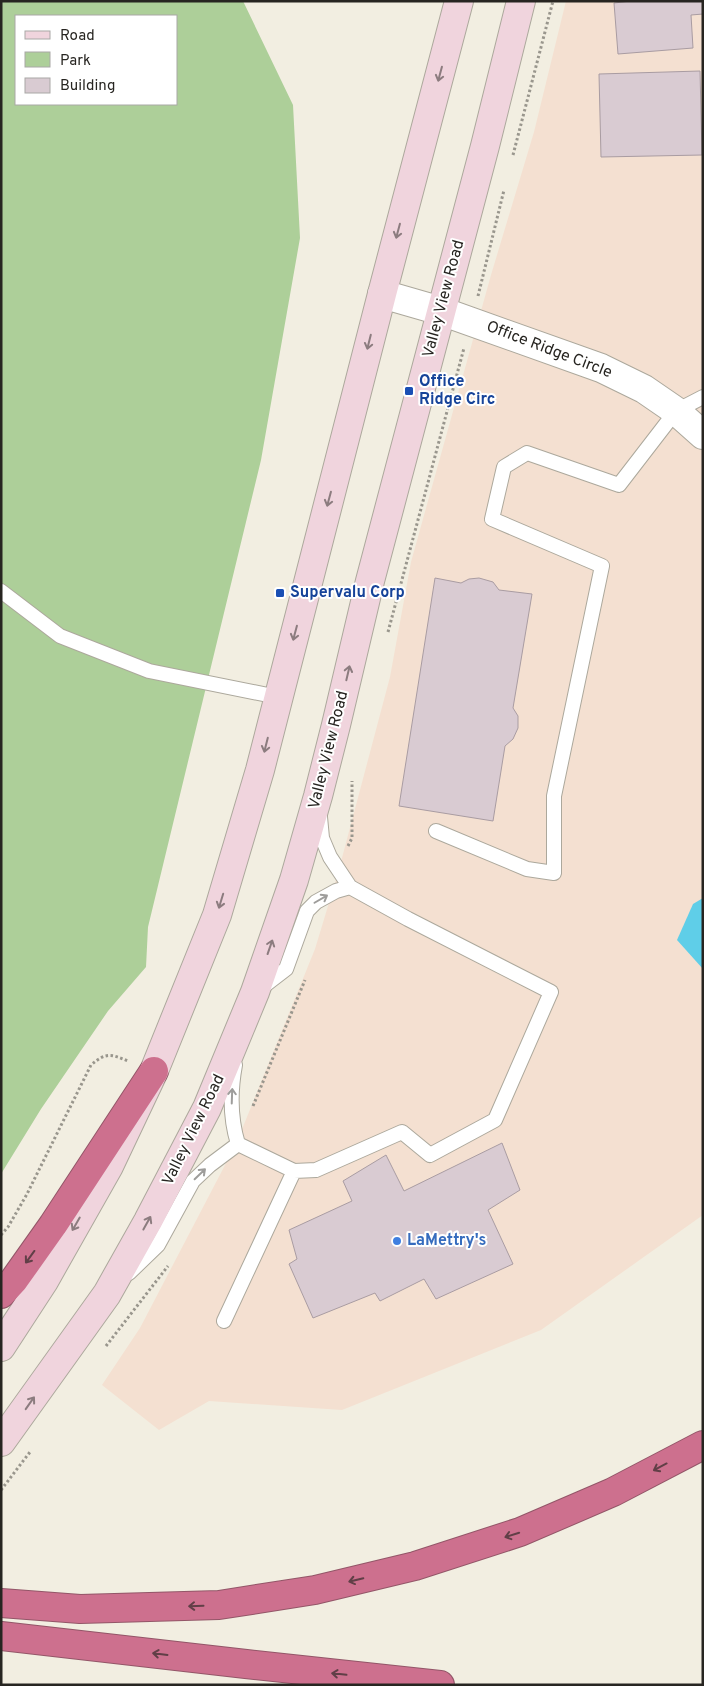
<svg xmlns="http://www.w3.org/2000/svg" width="704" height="1686" viewBox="0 0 704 1686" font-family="Overpass,sans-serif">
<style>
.commercial{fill:#f4e0d1}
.green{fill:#adcf99;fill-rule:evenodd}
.water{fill:#5fcee8}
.building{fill:#d9cbd2;stroke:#a99ca2}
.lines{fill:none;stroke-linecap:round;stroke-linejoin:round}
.lane-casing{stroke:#aca89c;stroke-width:16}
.street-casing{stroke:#aca89c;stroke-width:30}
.secondary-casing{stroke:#aca89c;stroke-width:30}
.highway-casing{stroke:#935668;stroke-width:30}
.path{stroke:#99968d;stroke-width:3;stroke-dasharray:2.5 2.5;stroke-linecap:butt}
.lane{stroke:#fff;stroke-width:14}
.street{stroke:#fff;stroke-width:28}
.secondary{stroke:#f0d4dd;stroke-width:28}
.highway{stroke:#cd708e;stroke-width:28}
.oneway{stroke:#8c7c7f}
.oneway2{stroke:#9e9d9b}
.oneway3{stroke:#613f47}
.transit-dot{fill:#1a4fb4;stroke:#fff;stroke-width:2}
.shop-dot{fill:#3f7fe0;stroke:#fff;stroke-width:2}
.labels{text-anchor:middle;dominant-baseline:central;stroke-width:4;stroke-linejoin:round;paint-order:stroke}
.street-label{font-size:16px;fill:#272521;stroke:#fff}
.transit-label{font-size:16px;font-weight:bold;fill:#164399;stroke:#fff;text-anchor:start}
.shop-label{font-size:16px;font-weight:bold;fill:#366cbe;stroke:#fff;text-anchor:start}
</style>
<rect width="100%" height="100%" fill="#f2eee1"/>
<path class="commercial" d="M 566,1 L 703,1 L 703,1215 L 541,1330 L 342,1410 L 209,1401 L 159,1430 L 102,1385 L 140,1328 L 236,1144 L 315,949 L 338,873 L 390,677 L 411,562 L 491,275 L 534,132 Z"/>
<path class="green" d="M 1,1 L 243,1 L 293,105 L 300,238 L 261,460 L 148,927 L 146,967 L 108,1011 L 41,1109 L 1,1174 ZM 16,16 L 176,16 L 176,104 L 16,104 Z"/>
<path class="water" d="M 703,898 L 703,969 L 677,940 L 693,904 Z"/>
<path class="building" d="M 631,1 L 703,1 L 703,14 L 691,15 L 693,48 L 618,54 L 614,3 Z
M 700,71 L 702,155 L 601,157 L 599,74 Z
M 435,578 L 461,583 L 469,579 L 479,578 L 493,582 L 499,590 L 532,594 L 513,708 L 518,716 L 518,728 L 513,739 L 505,746 L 493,821 L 399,806 Z
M 502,1143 L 520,1190 L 488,1210 L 513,1264 L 436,1299 L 424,1279 L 380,1301 L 375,1293 L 313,1318 L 289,1264 L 297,1259 L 289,1230 L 352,1201 L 343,1181 L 386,1155 L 404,1191 Z"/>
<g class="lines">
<defs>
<path id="lane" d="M 1,591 L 60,636 L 149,671 L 278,697
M 436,831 L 527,869 L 554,873 L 554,796 L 602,566 L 492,519 L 504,467 L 527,453 L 619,485 L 676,411 L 703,397
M 260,989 L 286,969 L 307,911 L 316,902 L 336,891 L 350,887
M 294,1171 L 316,1170 L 402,1132 L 430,1155 L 495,1120 L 551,992 L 408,919 L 350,887 L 330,857 L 322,838 L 320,817
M 129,1273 L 158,1245 L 193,1181 L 210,1165 L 238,1144
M 224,1321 L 294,1171 L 238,1144 C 230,1118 230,1092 235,1065"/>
<path id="street" d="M 382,294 L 441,311 L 601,368 L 644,389 L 676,411 L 703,435"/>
<path id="secondary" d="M 1,1347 L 44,1281 L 109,1166 L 154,1071 L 217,915 L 260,770 L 382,294 L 459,1
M 1,1442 L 107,1294 L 148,1221 L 207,1108 L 255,992 L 294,880 L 318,796 L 336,725 L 370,581 L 485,146 L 521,1"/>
<path id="highway" d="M 1,1294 L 14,1280 L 53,1225 L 154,1071
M 1,1603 L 80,1609 L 219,1605 L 315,1590 L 415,1566 L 520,1532 L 613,1492 L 703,1445
M 1,1636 L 246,1664 L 440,1685"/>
</defs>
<use href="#lane" class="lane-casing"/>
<use href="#street" class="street-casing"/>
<use href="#secondary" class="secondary-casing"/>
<use href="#highway" class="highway-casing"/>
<path class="path" d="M 513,155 L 553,1
M 478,296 L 504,190
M 388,632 L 464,348
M 348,846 L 352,838 L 352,781
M 253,1106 L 305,980
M 1,1235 L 8,1227 L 27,1194 L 91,1065 C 106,1052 111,1054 128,1061
M 106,1346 L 168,1266
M 1,1490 L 30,1452"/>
<use href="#lane" class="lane"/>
<use href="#street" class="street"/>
<use href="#secondary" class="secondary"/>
<use href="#highway" class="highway"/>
</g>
<defs><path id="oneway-shaft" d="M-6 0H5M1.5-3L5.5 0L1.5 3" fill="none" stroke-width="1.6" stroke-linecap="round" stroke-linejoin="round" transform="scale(1.25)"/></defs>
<g class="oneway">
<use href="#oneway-shaft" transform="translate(440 74) rotate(105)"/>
<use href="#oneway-shaft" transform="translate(398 231) rotate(105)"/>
<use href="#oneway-shaft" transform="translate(369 342) rotate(104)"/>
<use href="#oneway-shaft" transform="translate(329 499) rotate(105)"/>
<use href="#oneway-shaft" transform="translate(295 633) rotate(105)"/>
<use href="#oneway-shaft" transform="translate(348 673) rotate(-77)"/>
<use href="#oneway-shaft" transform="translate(266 745) rotate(104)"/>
<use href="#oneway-shaft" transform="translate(221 901) rotate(107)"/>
<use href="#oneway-shaft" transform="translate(270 947) rotate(-71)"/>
<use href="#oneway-shaft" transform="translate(147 1223) rotate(-61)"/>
<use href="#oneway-shaft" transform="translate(76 1224) rotate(120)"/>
<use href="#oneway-shaft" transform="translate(30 1403) rotate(-55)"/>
</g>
<g class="oneway2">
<use href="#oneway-shaft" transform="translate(321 899) rotate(-30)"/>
<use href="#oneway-shaft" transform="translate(232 1096) rotate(-88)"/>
<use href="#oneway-shaft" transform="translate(200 1174) rotate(-44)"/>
</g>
<g class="oneway3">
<use href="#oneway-shaft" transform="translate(30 1257) rotate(126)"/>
<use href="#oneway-shaft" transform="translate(660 1467) rotate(152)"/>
<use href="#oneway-shaft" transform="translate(512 1535) rotate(162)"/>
<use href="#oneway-shaft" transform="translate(356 1580) rotate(167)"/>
<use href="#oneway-shaft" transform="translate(196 1606) rotate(178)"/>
<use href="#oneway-shaft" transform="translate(160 1654) rotate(-173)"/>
<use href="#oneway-shaft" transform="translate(339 1674) rotate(-174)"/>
</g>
<g class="transit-dot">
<rect x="404" y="386" width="10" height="10" rx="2.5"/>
<rect x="275" y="588" width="10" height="10" rx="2.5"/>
</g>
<circle class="shop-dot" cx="397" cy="1241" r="5"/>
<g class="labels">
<g class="street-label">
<text transform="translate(444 299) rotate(-75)">Valley View Road</text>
<text transform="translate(549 350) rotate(21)">Office Ridge Circle</text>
<text transform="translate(329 750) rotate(-76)">Valley View Road</text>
<text transform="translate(194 1130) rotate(-64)">Valley View Road</text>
</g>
<g class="transit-label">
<text x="419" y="382">Office<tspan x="419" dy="18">Ridge Circ</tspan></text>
<text x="290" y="593">Supervalu Corp</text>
</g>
<g class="shop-label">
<text x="407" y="1241">LaMettry's</text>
</g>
</g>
<rect width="704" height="1686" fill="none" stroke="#272521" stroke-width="5"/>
<rect x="15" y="15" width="162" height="90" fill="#ffffff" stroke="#a9a8a6"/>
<rect x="25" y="31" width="25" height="8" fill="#f0d4dd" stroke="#a9a8a6"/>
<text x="60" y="40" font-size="15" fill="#272521">Road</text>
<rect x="25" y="52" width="25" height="15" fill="#adcf99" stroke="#a9a8a6"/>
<text x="60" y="65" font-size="15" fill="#272521">Park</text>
<rect x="25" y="78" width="25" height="15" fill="#d9cbd2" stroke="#a9a8a6"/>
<text x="60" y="90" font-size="15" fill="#272521">Building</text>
</svg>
